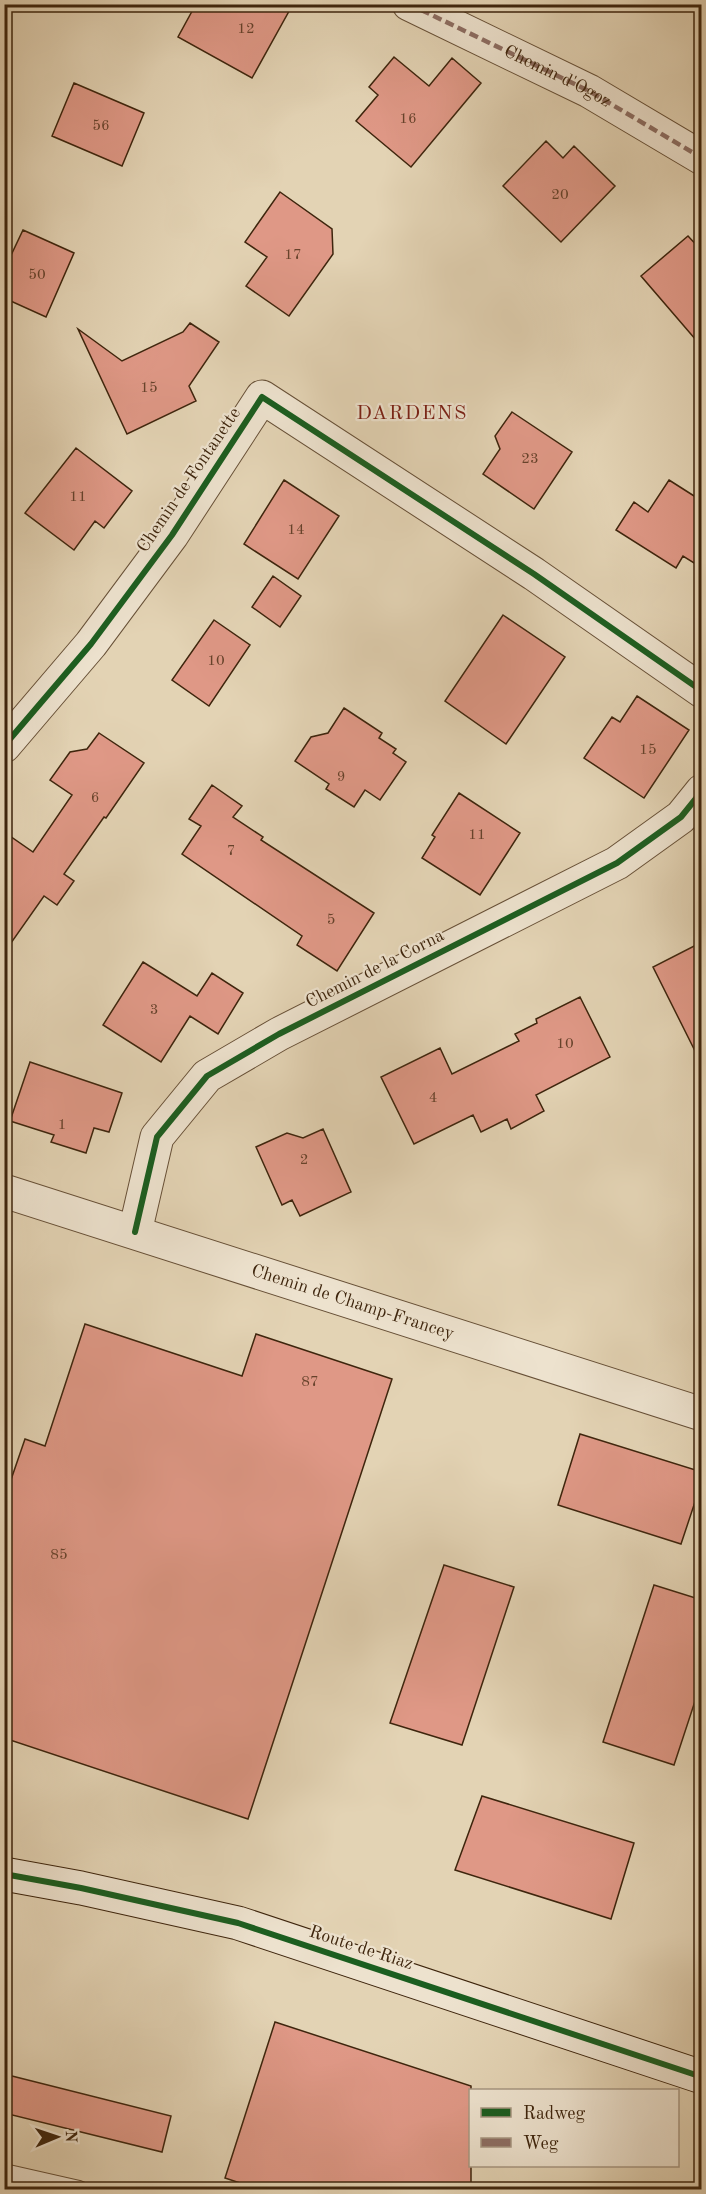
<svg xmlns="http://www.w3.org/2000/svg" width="706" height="2194" viewBox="0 0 706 2194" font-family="'Old Standard TT',serif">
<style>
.building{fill:#df9886;stroke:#3e250d;stroke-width:1.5}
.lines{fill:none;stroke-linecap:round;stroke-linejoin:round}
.lane-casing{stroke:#675037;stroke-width:20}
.street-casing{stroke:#675037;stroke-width:35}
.secondary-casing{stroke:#3e250d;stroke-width:35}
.lane{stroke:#ede2ce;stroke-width:18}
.street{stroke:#ede2ce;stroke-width:33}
.secondary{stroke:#ede2ce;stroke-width:33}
.quiet{stroke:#8d6e63;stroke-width:4.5;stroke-dasharray:9 4.5;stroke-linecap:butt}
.cycleway-casing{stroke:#ede2ce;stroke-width:10}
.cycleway{stroke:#1b5e20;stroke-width:6}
.labels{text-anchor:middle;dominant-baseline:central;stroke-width:4.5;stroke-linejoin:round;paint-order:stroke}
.number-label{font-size:15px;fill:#66422b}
.street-label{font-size:18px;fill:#3e250d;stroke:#ede2ce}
.neighbourhood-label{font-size:20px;letter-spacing:1.5px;fill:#7a1f14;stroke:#ede2ce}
</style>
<rect width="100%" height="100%" fill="#e3d3b4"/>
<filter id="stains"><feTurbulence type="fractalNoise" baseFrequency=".00333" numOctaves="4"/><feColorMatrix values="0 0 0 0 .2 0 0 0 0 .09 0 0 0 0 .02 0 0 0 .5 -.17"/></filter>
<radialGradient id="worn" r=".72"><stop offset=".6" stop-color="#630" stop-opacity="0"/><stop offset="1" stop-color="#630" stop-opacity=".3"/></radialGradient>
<path class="building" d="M 196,4 L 293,4 L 252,78 L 178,37 Z
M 394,57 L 429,86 L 452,58 L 481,83 L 411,167 L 356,121 L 378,95 L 369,87 Z
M 74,83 L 144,113 L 122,166 L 52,136 Z
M 546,141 L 563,158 L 574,146 L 615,186 L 561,242 L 503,186 Z
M 280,192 L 332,229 L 333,254 L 289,316 L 246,286 L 267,257 L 245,242 Z
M 23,230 L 74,253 L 46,317 L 4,298 L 4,270 Z
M 688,236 L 702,251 L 702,347 L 641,276 Z
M 190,323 L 219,342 L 189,386 L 196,401 L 127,434 L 78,329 L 122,361 L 183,332 Z
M 512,412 L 572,452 L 534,509 L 483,474 L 500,449 L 495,436 Z
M 76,448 L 132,491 L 104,528 L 95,521 L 74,550 L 25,513 Z
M 284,480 L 339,516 L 298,579 L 244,544 Z
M 669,480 L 702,501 L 702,568 L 683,556 L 676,568 L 616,530 L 634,502 L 648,512 Z
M 273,576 L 301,596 L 280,627 L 252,607 Z
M 503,615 L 565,657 L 506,744 L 445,701 Z
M 214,620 L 250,645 L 209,706 L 172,680 Z
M 637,696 L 689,730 L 644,798 L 584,758 L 612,717 L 620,722 Z
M 344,708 L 382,733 L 379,738 L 396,749 L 393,753 L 406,762 L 380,800 L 365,790 L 354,807 L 326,789 L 329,784 L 295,761 L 311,737 L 328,733 Z
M 99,733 L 144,763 L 106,818 L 104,817 L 64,874 L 74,881 L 57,905 L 44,896 L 4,953 L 4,832 L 33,852 L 72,795 L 50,780 L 70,752 L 87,749 Z
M 212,785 L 242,806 L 233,817 L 263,837 L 261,840 L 374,913 L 337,971 L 297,945 L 302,936 L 182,854 L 201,826 L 189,819 Z
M 459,793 L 520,833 L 480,895 L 422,858 L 435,837 L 432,835 Z
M 702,942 L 702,1065 L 653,967 Z
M 143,962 L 197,996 L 212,973 L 243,993 L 218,1034 L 190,1016 L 161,1062 L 103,1025 Z
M 580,997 L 610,1057 L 536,1095 L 544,1111 L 511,1129 L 507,1119 L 481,1132 L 473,1115 L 414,1144 L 381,1077 L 440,1048 L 452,1074 L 519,1041 L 515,1034 L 537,1023 L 536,1019 Z
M 30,1062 L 122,1093 L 109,1132 L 94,1128 L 86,1153 L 51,1142 L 54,1135 L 10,1121 Z
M 323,1129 L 351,1192 L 300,1216 L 292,1200 L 282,1205 L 256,1147 L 287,1133 L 303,1138 Z
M 85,1324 L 242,1376 L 256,1334 L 392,1379 L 248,1819 L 4,1738 L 4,1500 L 25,1439 L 45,1446 Z
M 580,1434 L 702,1472 L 702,1481 L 681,1544 L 558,1505 Z
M 444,1565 L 514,1587 L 462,1745 L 390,1723 Z
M 654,1585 L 702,1600 L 702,1680 L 674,1765 L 603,1742 Z
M 482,1796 L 634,1843 L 611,1919 L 455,1870 Z
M 275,2022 L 471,2086 L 471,2190 L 261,2190 L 225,2178 Z
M 4,2074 L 171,2116 L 162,2152 L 4,2113 Z"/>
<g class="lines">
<defs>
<path id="lane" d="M 4,2173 L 79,2190"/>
<g id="street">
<path id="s1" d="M 409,4 L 589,91 L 702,158"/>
<path d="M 4,746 L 91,644 L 172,535 L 262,397 L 534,574 L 702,691"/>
<path id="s2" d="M 4,1191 L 702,1414"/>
<path d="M 135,1232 L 157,1137 L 207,1076 L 279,1034 L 617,863 L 681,817 L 702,791"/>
</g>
<path id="secondary" d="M 4,1874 L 81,1888 L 238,1923 L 702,2077"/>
</defs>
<use href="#lane" class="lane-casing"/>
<use href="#street" class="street-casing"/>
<use href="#secondary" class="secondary-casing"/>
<use href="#lane" class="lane"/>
<use href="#street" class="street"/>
<use href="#secondary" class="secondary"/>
<path class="quiet" d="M 409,4 L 589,91 L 702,158"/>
<defs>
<path id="cycleway" d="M 4,746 L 91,644 L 172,535 L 262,397 L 534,574 L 702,691
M 135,1232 L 157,1137 L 207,1076 L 279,1034 L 617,863 L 681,817 L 702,791
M 4,1874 L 81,1888 L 238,1923 L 702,2077"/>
</defs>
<use href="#cycleway" class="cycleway-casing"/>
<use href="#cycleway" class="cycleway"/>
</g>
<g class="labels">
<g class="number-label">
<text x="246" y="29">12</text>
<text x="408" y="119">16</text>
<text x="101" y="126">56</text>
<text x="560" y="195">20</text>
<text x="293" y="255">17</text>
<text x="37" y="275">50</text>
<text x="149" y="388">15</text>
<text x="530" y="459">23</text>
<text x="78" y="497">11</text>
<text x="296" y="530">14</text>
<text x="216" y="661">10</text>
<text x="648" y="750">15</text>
<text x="341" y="777">9</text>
<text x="95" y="798">6</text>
<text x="477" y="835">11</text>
<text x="231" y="851">7</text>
<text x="331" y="920">5</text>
<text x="154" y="1010">3</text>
<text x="565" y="1044">10</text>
<text x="433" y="1098">4</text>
<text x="62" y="1125">1</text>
<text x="304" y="1160">2</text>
<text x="310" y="1382">87</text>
<text x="59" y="1555">85</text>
</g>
<g class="street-label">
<text stroke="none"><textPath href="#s1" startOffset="165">Chemin d'Ogoz</textPath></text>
<text transform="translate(189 480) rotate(-56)">Chemin de Fontanette</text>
<text transform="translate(375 969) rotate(-27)">Chemin de la Corna</text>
<text stroke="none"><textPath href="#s2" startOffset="366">Chemin de Champ-Francey</textPath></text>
<text transform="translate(361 1948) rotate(18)">Route de Riaz</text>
</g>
<g class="neighbourhood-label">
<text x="412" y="414">DARDENS</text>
</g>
</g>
<rect width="706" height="2194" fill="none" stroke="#e3d3b4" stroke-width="24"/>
<rect x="6" y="6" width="694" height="2182" fill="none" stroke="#3e250d" stroke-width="3"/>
<rect x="12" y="12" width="682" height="2170" fill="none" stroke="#3e250d" stroke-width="1.5"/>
<rect x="469" y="2089" width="210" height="78" fill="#ede2ce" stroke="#a79681" stroke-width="1.5"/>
<rect x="481" y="2108" width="30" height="9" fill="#1b5e20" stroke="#a79681" stroke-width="1.5"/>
<text x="523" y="2119" font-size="18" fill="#3e250d">Radweg</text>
<rect x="481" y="2138" width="30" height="9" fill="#8d6e63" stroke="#a79681" stroke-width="1.5"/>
<text x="523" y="2149" font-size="18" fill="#3e250d">Weg</text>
<g transform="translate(57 2137) rotate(88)" stroke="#ede2ce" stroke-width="4.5" paint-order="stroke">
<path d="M0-4.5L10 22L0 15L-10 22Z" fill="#3e250d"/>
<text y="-9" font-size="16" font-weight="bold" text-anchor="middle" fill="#3e250d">N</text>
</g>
<rect width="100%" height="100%" filter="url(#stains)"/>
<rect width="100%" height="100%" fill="url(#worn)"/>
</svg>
